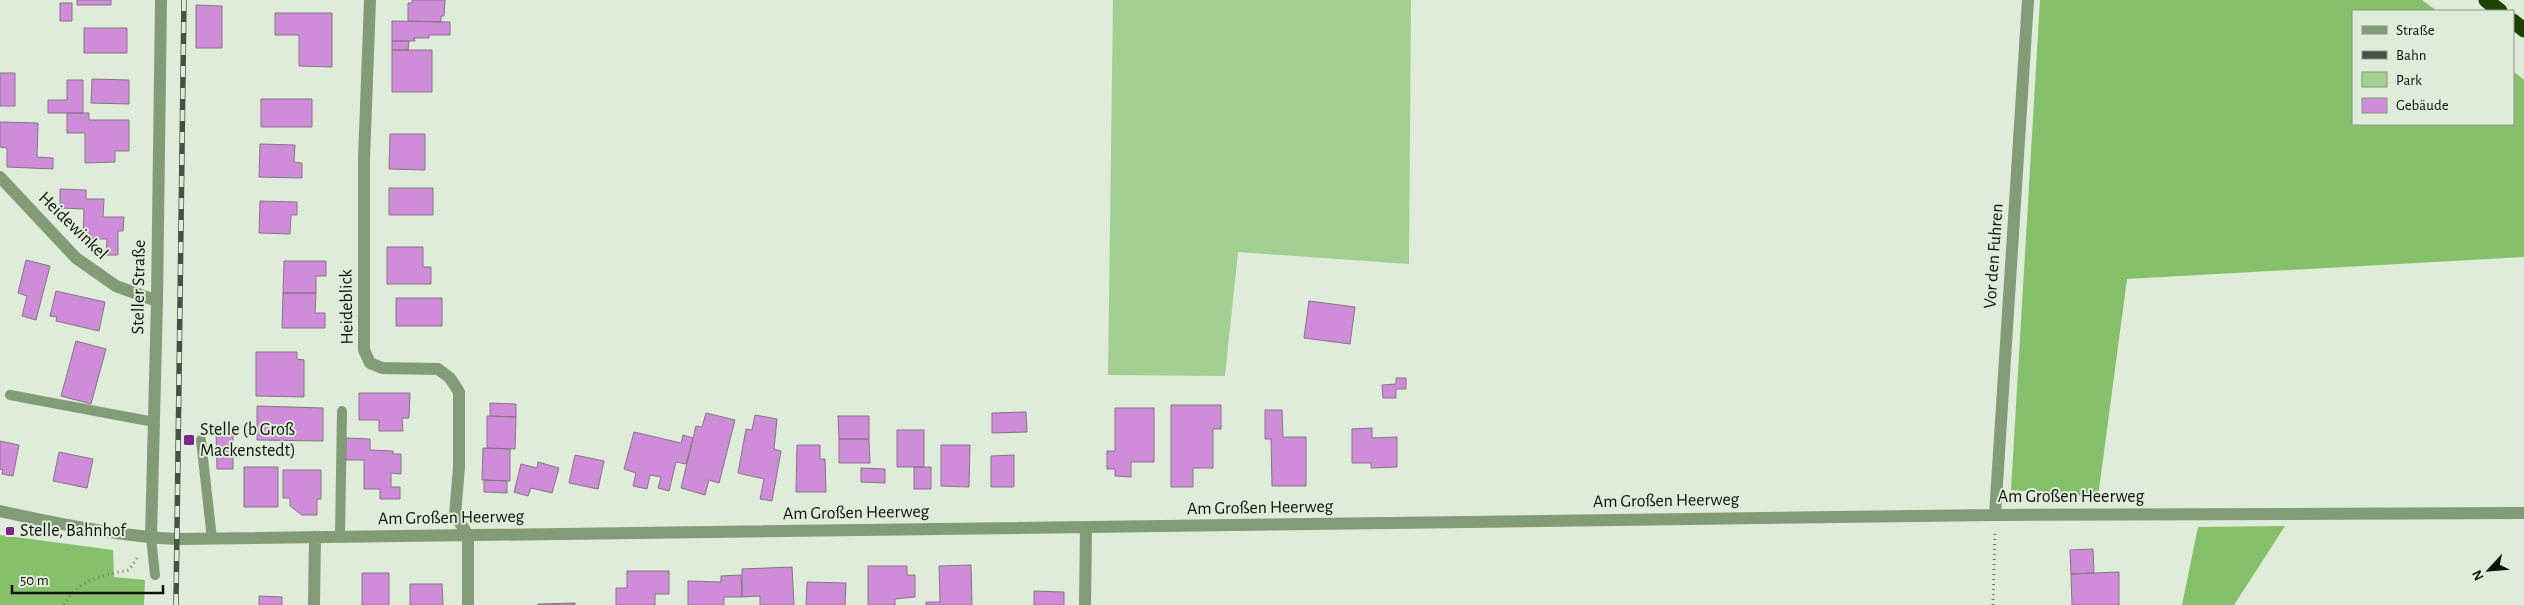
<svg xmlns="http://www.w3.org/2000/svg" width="2524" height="605" viewBox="0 0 2524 605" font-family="'Alegreya Sans',sans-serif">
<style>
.green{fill:#a4cf92}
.forest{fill:#87c06b}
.building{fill:#cf8cd8;stroke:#857686}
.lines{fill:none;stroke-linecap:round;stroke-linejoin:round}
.path{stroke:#70796c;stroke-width:3;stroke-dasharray:1 4;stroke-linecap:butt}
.service{stroke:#839c78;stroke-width:10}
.minor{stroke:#839c78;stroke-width:12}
.motorway{stroke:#1b4300;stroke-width:15}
.rail-casing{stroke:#495146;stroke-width:5.5}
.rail{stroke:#deecd9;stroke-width:4;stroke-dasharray:11;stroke-linecap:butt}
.poi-dot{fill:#81238e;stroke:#deecd9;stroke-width:2}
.labels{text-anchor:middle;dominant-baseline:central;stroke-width:4;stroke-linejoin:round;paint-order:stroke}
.street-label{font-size:18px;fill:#0f140d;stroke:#deecd9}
.poi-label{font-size:18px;fill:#0f140d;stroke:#deecd9;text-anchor:start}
</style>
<rect width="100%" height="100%" fill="#deecd9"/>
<path class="green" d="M 1113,0 L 1411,0 L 1409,264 L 1238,252 L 1225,376 L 1108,375 Z"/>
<path class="forest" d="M 2040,0 L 2422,0 L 2437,11 L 2353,11 L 2353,124 L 2513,124 L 2513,71 L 2524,80 L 2524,257 L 2127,279 L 2098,497 L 2011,490 Z
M 2285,526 L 2234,605 L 2182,605 L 2198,527 Z
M 0,535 L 113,550 L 114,577 L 145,580 L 144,605 L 0,605 Z"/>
<path class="building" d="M 77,0 L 111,0 L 111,5 L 77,5 Z
M 412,0 L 445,0 L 444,16 L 441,16 L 441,22 L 408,21 L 408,3 L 412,3 Z
M 60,3 L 72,3 L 72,21 L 60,21 Z
M 196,5 L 222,6 L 222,48 L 196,48 Z
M 275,13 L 332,13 L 332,67 L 299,66 L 299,35 L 275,35 Z
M 392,21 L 450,22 L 450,35 L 429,35 L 429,38 L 414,38 L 415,41 L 392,41 Z
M 84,28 L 127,28 L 127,53 L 84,53 Z
M 392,41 L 409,41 L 408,50 L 392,50 Z
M 392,50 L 432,50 L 432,92 L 392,92 Z
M 0,73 L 15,73 L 15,106 L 0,106 Z
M 92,79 L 129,80 L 129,104 L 91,103 Z
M 67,80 L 83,80 L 83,113 L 48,113 L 48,100 L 67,100 Z
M 261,99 L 312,99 L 312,127 L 261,127 Z
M 67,113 L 89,113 L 89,120 L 129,120 L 129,151 L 115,151 L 115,162 L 85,163 L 85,133 L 67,133 Z
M 0,122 L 38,123 L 37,157 L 53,158 L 53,169 L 7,167 L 7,148 L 0,147 Z
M 390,134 L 425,134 L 425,170 L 389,169 Z
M 260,144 L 295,145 L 294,162 L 302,163 L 302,178 L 259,177 Z
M 389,188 L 433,188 L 433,215 L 389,215 Z
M 60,189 L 86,190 L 86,199 L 104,199 L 103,217 L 124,217 L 123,231 L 118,231 L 118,255 L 106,255 L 107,239 L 83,239 L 84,209 L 60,208 Z
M 260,201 L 297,202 L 297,215 L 291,215 L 290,234 L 259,233 Z
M 387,247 L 423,247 L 423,267 L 431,267 L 431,284 L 387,284 Z
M 26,260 L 50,266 L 36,320 L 22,316 L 27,296 L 18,293 Z
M 284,261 L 326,261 L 326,276 L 316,276 L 316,293 L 283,293 Z
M 56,291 L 105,302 L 99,331 L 56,321 L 57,317 L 50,316 Z
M 283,293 L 316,293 L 315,313 L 325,313 L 325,328 L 282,328 Z
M 396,298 L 442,298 L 442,326 L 396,326 Z
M 1309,301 L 1355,307 L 1350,344 L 1304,338 Z
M 76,341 L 106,349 L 91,404 L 61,396 Z
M 256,352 L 297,352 L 297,359 L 304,360 L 304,397 L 256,396 Z
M 1396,378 L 1406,378 L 1406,389 L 1396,389 L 1396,398 L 1383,398 L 1382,385 L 1396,384 Z
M 359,393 L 410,393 L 409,418 L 402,418 L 403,431 L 379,431 L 379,420 L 359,420 Z
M 490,403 L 516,404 L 516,417 L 490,416 Z
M 1171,405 L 1221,405 L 1221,429 L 1213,429 L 1213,468 L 1193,468 L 1193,487 L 1171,487 Z
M 257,406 L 323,408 L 323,441 L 257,440 Z
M 1115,408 L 1154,408 L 1154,462 L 1131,462 L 1131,477 L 1115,476 L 1115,469 L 1107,469 L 1107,451 L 1115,451 Z
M 1265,410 L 1282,410 L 1283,437 L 1306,437 L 1306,486 L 1272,486 L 1271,439 L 1265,439 Z
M 1026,412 L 1027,432 L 992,433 L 992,413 Z
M 706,413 L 735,420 L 719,483 L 709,480 L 705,495 L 681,488 L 696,426 L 702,427 Z
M 755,415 L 777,419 L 774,449 L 781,451 L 772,501 L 760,499 L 764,479 L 738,473 L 746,429 L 752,430 Z
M 487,416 L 516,417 L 515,449 L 487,448 Z
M 838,416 L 869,416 L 869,439 L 839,439 Z
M 1372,428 L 1372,438 L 1397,437 L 1397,467 L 1371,468 L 1371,463 L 1352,463 L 1352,429 Z
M 897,430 L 924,430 L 924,467 L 897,467 Z
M 216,431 L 233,431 L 233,469 L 217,469 Z
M 634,432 L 681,443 L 683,435 L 693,438 L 686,464 L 676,462 L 669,491 L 658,488 L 661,477 L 650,475 L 647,489 L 633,486 L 636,473 L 624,469 Z
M 346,438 L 370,439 L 370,450 L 393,451 L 393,454 L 401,454 L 401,474 L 391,473 L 391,487 L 400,487 L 400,499 L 380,499 L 380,489 L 364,489 L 364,460 L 346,460 Z
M 839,439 L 869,439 L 870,463 L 839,463 Z
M 0,441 L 19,445 L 13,476 L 2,474 L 3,470 L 0,469 Z
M 797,445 L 820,445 L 820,459 L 825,459 L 826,492 L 796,492 Z
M 941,445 L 970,445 L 969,487 L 941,486 Z
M 483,448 L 510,449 L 510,481 L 482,480 Z
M 59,452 L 93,459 L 87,488 L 53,481 Z
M 575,455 L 604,461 L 598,489 L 569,483 Z
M 1014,455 L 1014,487 L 991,487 L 991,456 Z
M 538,462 L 559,468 L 552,493 L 531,488 L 528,496 L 514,492 L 521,464 L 537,468 Z
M 244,467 L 278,467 L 278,507 L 244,507 Z
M 914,467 L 931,467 L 931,489 L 914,489 Z
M 861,468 L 885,469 L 885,483 L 861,482 Z
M 283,470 L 321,470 L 321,499 L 317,499 L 317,515 L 302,515 L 290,506 L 290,498 L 283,498 Z
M 484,480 L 507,481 L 507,493 L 484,492 Z
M 2093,549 L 2094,573 L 2071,574 L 2070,550 Z
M 971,565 L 972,605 L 926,605 L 926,602 L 940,602 L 939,566 Z
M 868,566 L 907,566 L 907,575 L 915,575 L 915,597 L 895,599 L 895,605 L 868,605 Z
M 792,567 L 794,605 L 760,605 L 760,596 L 742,597 L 742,569 Z
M 627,571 L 669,571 L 669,594 L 655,594 L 655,605 L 616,605 L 616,588 L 627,588 Z
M 2119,572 L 2119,605 L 2072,605 L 2071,574 Z
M 362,573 L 389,573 L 389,605 L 362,605 Z
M 741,575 L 742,597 L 724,597 L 724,605 L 688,605 L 688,581 L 721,582 L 721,576 Z
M 807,582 L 846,583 L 845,605 L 806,605 Z
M 410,584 L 442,584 L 443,605 L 410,605 Z
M 1034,591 L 1064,592 L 1064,605 L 1034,605 Z
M 259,596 L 282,597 L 282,605 L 259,605 Z
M 575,603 L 575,605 L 538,605 L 538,604 Z"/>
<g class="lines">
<path class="path" d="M 64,605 C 77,580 104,575 129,570 L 137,558
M 1993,605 L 1995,531"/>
<path class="service" d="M 10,395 L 154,422
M 201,440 L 212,539
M 151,537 L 155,575
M 340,537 L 342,411"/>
<path class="minor" d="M 370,0 L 364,159 L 364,350 L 370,363 L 382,368 L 438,369 L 450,378 L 459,392 L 459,467 L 455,515 L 468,535 L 468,605
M 0,177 L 76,258 L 116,286 L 157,301
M 0,511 C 57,524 118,536 177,539 L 1995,515 L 2524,513
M 1995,515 L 2028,0
M 151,537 L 157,301 L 161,0
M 314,605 L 315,537
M 1085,605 L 1086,527"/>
<path class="motorway" d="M 2486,0 L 2500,11
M 2513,21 L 2524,30"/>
<defs>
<path id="rail" d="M 176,605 L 184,0"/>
</defs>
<use href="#rail" class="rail-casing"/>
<use href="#rail" class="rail"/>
</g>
<g class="poi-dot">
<rect x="183" y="434" width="12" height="12" rx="2.5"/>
<rect x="5" y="526" width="10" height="10" rx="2.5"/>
</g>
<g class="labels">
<g class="street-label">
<text transform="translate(73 226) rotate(44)">Heidewinkel</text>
<text transform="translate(1994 256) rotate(-86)">Vor den Fuhren</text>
<text transform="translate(139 287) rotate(-89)">Steller Straße</text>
<text transform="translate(347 307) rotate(-91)">Heideblick</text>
<text x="2071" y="497">Am Großen Heerweg</text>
<text transform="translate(1666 501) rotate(-1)">Am Großen Heerweg</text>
<text transform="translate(1260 508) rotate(-1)">Am Großen Heerweg</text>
<text transform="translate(856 513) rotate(-1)">Am Großen Heerweg</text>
<text transform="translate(451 518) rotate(-1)">Am Großen Heerweg</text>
</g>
<g class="poi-label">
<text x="200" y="430">Stelle (b Groß<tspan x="200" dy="21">Mackenstedt)</tspan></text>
<text x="20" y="531">Stelle, Bahnhof</text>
</g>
</g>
<rect x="2352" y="10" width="162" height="115" fill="#deecd9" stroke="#8b9687"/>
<rect x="2362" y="26" width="25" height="8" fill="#839c78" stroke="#8b9687"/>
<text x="2396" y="35" font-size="15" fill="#0f140d">Straße</text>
<rect x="2362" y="51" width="25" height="8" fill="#495146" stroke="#8b9687"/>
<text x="2396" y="60" font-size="15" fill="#0f140d">Bahn</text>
<rect x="2362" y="72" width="25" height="15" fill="#a4cf92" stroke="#8b9687"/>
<text x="2396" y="85" font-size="15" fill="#0f140d">Park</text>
<rect x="2362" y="98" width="25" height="15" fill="#cf8cd8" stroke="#8b9687"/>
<text x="2396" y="110" font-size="15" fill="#0f140d">Gebäude</text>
<g transform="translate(2489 570) rotate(244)" stroke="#deecd9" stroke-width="4" paint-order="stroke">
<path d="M0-4L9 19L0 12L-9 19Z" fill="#0f140d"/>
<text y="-8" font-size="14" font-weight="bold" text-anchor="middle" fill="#0f140d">N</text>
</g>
<path d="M12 585v8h151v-8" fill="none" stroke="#0f140d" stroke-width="2.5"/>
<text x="20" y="585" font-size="15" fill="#0f140d" stroke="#deecd9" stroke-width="4" paint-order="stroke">50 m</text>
</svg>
